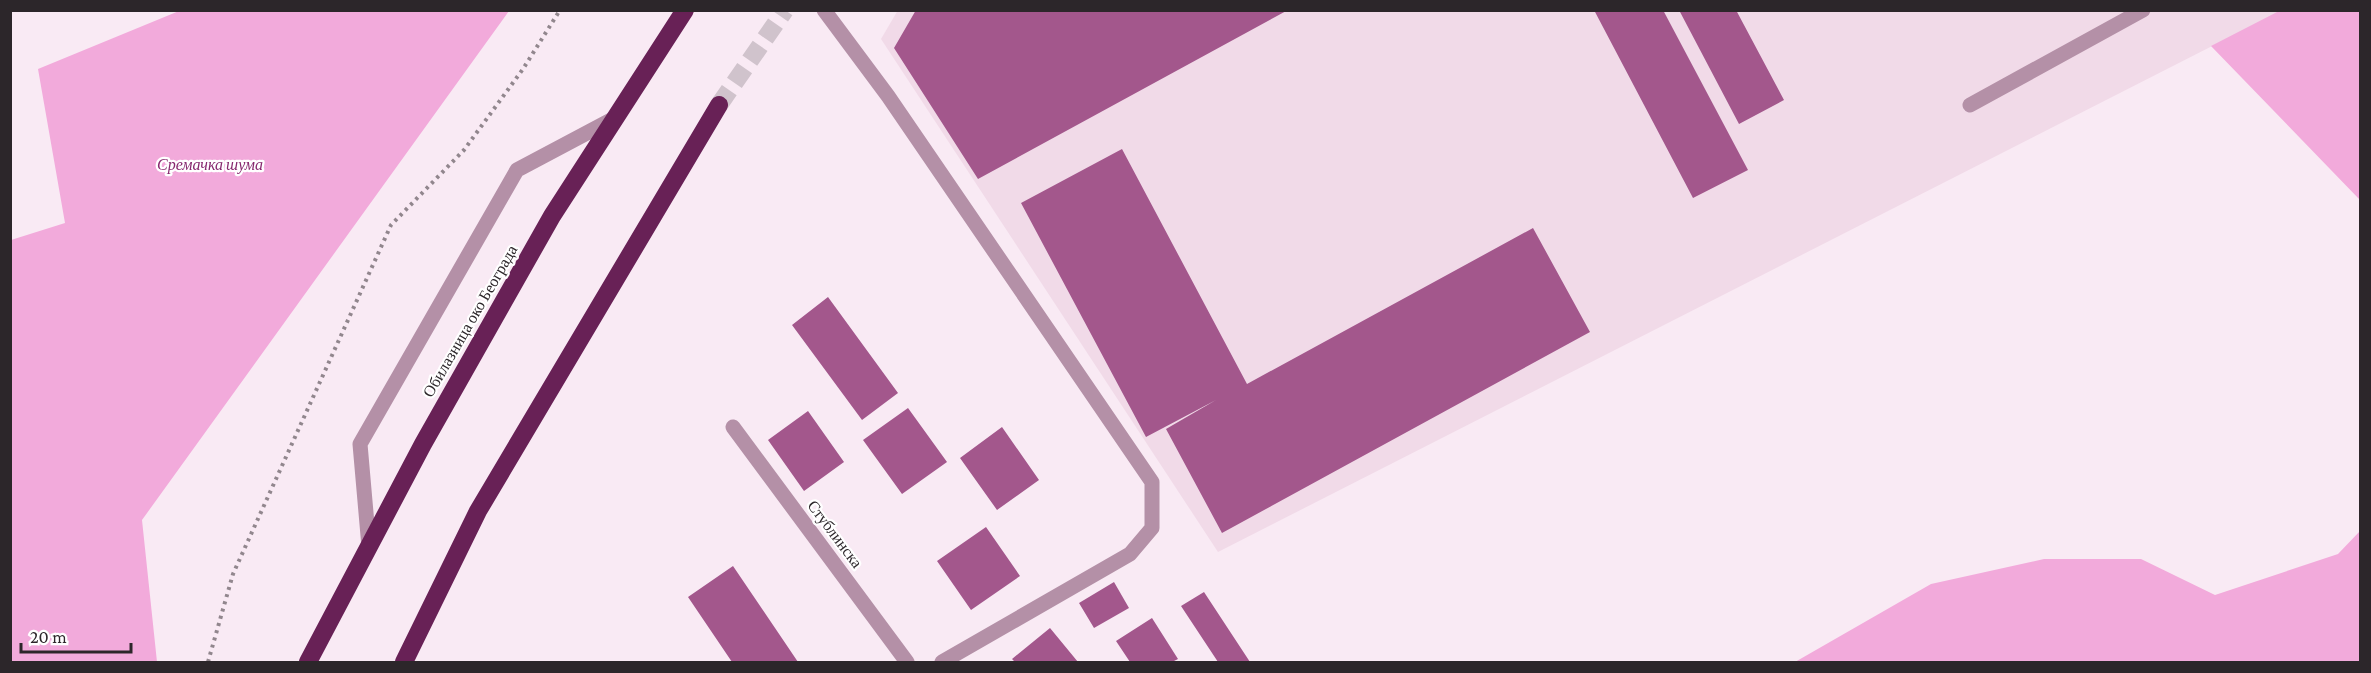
<svg xmlns="http://www.w3.org/2000/svg" width="2371" height="673" viewBox="0 0 2371 673" font-family="'Crimson Pro',serif">
<style>
.built{fill:#f1dae8}
.green{fill:#f2aadb}
.building{fill:#a3578c}
.lines{fill:none;stroke-linecap:round;stroke-linejoin:round}
.highway-tunnel{stroke:#d0c3cc;stroke-width:18;stroke-dasharray:18 9;stroke-linecap:butt}
.path{stroke:#91868d;stroke-width:4;stroke-dasharray:3 4.5;stroke-linecap:butt}
.minor{stroke:#b490a7;stroke-width:15}
.highway{stroke:#682156;stroke-width:18}
.labels{text-anchor:middle;dominant-baseline:central;stroke-width:4.5;stroke-linejoin:round;paint-order:stroke}
.park-label{font-size:16px;font-style:italic;fill:#87296f;stroke:#fff}
.street-label{font-size:16px;fill:#2c262a;stroke:#fff}
</style>
<rect width="100%" height="100%" fill="#f9eaf4"/>
<path class="built" d="M 898,10 L 2281,11 L 1218,552 L 881,39 Z"/>
<path class="green" d="M 2281,10 L 2360,11 L 2360,200 L 2211,46 Z
M 179,11 L 509,11 L 142,520 L 157,662 L 11,662 L 11,240 L 65,223 L 38,69 Z
M 2360,531 L 2360,662 L 1795,662 L 1931,584 L 2044,559 L 2141,559 L 2215,595 L 2338,554 Z"/>
<path class="building" d="M 916,10 L 1288,10 L 978,179 L 894,48 Z
M 1594,10 L 1663,10 L 1748,170 L 1693,198 Z
M 1679,10 L 1736,10 L 1784,100 L 1739,124 Z
M 1122,149 L 1247,384 L 1533,228 L 1590,332 L 1222,533 L 1166,429 L 1216,400 L 1146,437 L 1021,203 Z
M 828,297 L 898,393 L 862,420 L 792,325 Z
M 908,408 L 947,462 L 902,494 L 863,440 Z
M 808,411 L 844,462 L 804,491 L 768,440 Z
M 1002,427 L 1039,480 L 997,510 L 960,458 Z
M 986,527 L 1020,576 L 971,610 L 937,561 Z
M 733,566 L 798,662 L 732,662 L 688,597 Z
M 1114,582 L 1129,608 L 1094,628 L 1079,603 Z
M 1204,592 L 1250,662 L 1218,662 L 1181,606 Z
M 1152,618 L 1178,659 L 1172,662 L 1130,662 L 1116,641 Z
M 1050,628 L 1078,662 L 1015,662 L 1012,659 Z"/>
<g class="lines">
<path class="highway-tunnel" d="M 719,105 L 785,10"/>
<path class="path" d="M 208,662 L 233,574 L 391,225 L 464,150 L 523,69 L 560,10"/>
<path class="minor" d="M 824,10 L 888,96 L 1152,482 L 1152,528 L 1130,554 L 942,662
M 1970,105 L 2143,10
M 733,427 L 907,662
M 369,547 L 360,444 L 517,170 L 615,118"/>
<path class="highway" d="M 308,662 L 423,444 L 552,216 L 685,10
M 404,662 L 478,511 L 719,105"/>
</g>
<g class="labels">
<g class="park-label">
<text x="210" y="164">Сремачка шума</text>
</g>
<g class="street-label">
<text transform="translate(470 321) rotate(-60)">Обилазница око Београда</text>
<text transform="translate(835 534) rotate(53)">Стублинска</text>
</g>
</g>
<rect width="2371" height="673" fill="none" stroke="#2c262a" stroke-width="24"/>
<path d="M21 643v9h110v-9" fill="none" stroke="#2c262a" stroke-width="3"/>
<text x="30" y="643" font-size="18" fill="#2c262a" stroke="#ffffff" stroke-width="4.5" paint-order="stroke">20 m</text>
</svg>
